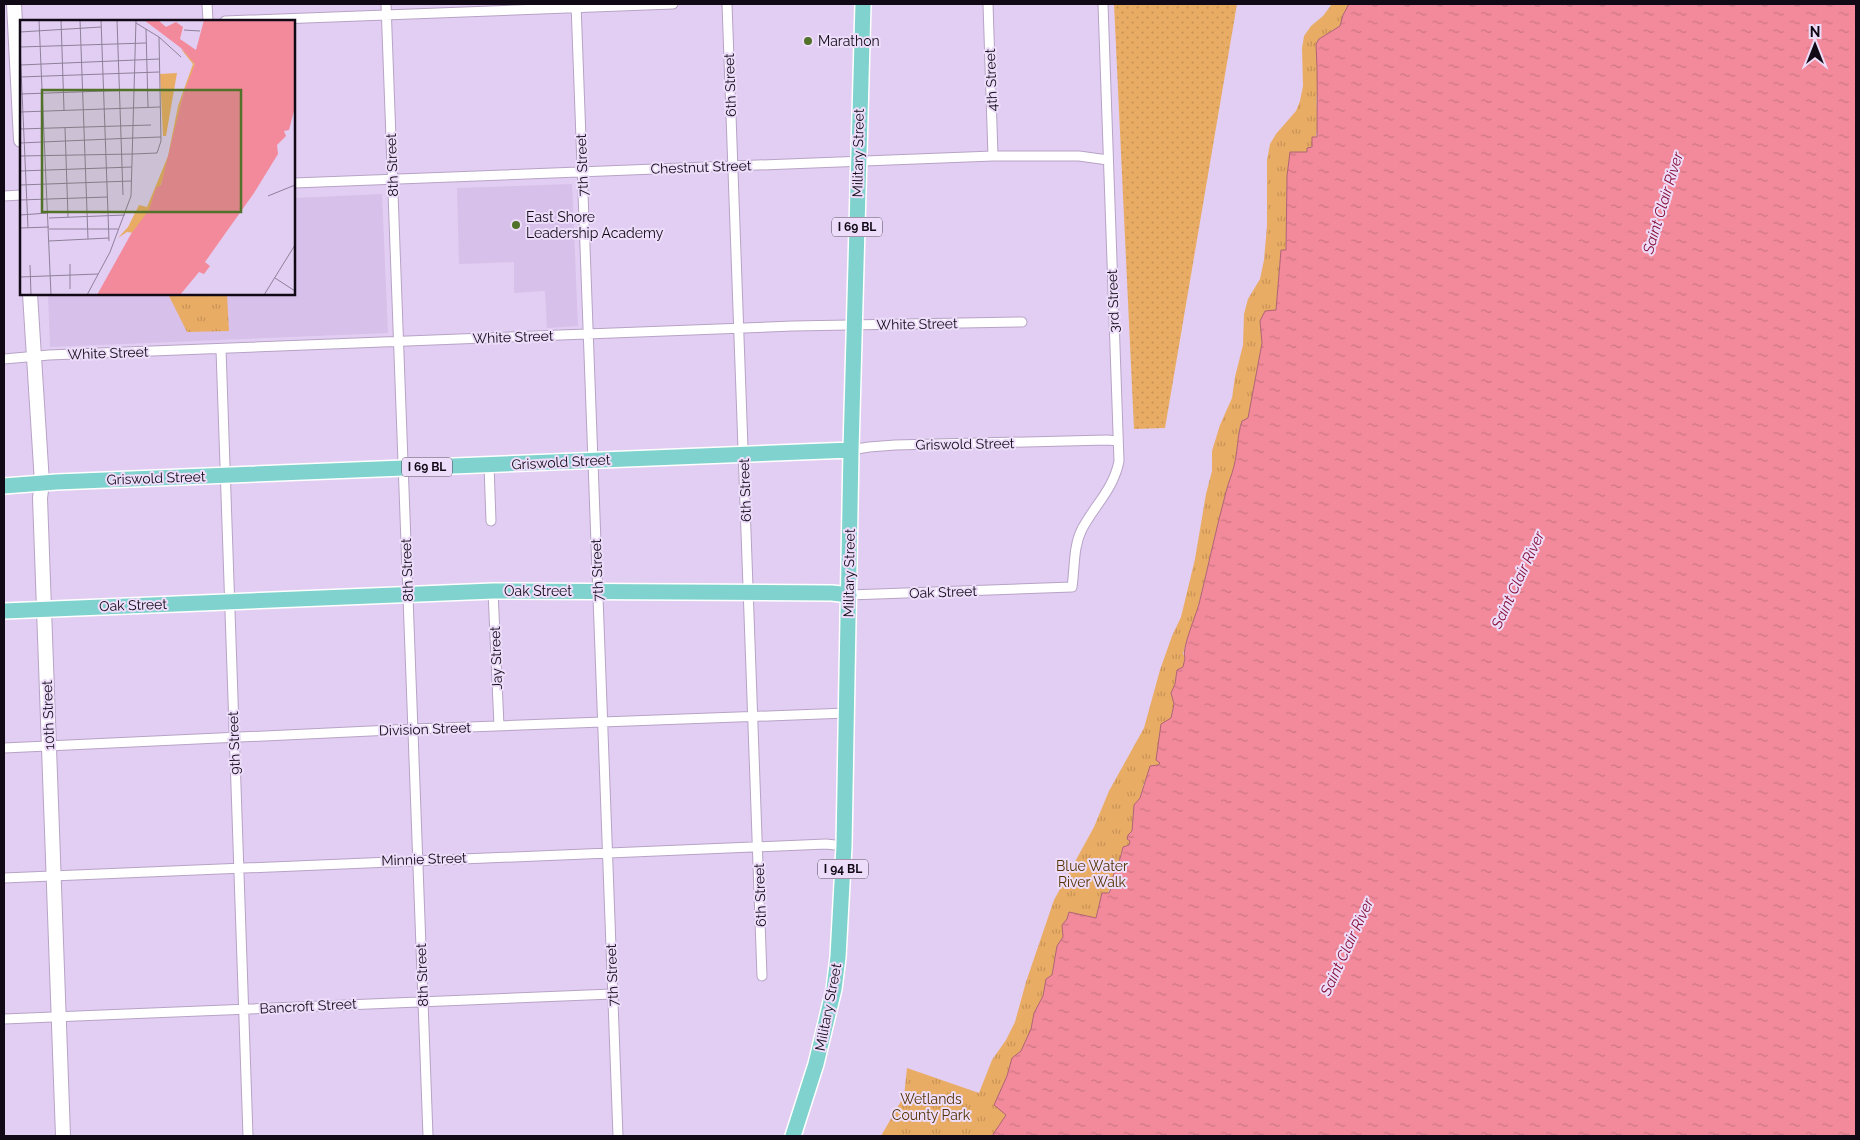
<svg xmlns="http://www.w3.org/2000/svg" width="1860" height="1140" viewBox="0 0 1860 1140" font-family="Raleway,sans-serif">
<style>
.built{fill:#d7c0ea}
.grass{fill:url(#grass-dots)}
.park{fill:url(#park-tufts)}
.water{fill:url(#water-ripples);stroke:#ae6473}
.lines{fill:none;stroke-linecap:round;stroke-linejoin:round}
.street-casing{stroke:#b7a3c6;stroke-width:11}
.secondary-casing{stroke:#b7a3c6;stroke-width:16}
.primary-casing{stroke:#fff;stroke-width:18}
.street{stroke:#fff;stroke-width:9}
.secondary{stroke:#fff;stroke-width:14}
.primary{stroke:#7fd2ce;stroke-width:15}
.poi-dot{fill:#527229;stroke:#edddfa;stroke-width:2}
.labels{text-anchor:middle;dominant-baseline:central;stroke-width:4;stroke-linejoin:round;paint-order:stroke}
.shield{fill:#edddfa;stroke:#53495a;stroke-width:1}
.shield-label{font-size:12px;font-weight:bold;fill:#110a16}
.poi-label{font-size:14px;fill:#110a16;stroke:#edddfa;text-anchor:start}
.street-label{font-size:14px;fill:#110a16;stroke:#edddfa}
.park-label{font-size:14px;fill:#543301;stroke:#edddfa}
.water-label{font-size:15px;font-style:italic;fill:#860f36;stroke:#edddfa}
.inset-road{fill:none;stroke:#8e809a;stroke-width:1}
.view{fill:#527229;fill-opacity:0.15;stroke:#527229;stroke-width:2.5}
.inset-edge{fill:none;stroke:#110a16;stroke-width:2.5}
</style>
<defs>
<pattern id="grass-dots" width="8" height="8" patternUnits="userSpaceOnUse" patternTransform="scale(1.25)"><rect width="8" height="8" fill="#e9ac64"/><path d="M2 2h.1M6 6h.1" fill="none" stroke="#c79356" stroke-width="1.8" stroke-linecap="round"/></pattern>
<pattern id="park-tufts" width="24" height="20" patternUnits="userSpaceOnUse" patternTransform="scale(1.25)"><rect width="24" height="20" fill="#e9ac64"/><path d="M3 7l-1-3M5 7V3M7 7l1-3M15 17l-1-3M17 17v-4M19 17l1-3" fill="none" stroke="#c79356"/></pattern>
<pattern id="water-ripples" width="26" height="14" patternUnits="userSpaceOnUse" patternTransform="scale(1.25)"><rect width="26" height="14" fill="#f28a9b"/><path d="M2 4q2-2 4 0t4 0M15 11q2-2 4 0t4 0" fill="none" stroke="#ce7685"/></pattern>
</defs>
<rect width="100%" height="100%" fill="#e2cef2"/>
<path class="built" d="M 572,184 L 578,326 L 547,328 L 545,291 L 514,293 L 514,262 L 459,264 L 457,188 Z
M 382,194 L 388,333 L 50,347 L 48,294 L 294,294 L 294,198 Z"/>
<path class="grass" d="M 1114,4 L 1237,4 L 1165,428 L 1134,429 Z"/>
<path class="park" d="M 1332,4 L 1349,4 L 1343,15 L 1340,26 L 1319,39 L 1318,87 C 1313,111 1325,133 1307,152 L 1291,152 L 1287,176 L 1286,250 L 1281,250 L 1276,311 L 1260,321 L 1262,343 L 1248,419 L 1242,421 C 1237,436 1238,451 1234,466 C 1232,475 1228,483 1226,492 C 1216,529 1208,566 1199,603 C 1195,621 1187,637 1183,654 L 1186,658 L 1183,667 L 1177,670 L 1175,684 L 1171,693 L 1174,704 L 1160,763 L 1144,783 L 1140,798 L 1134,805 L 1132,831 L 1128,835 L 1130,841 L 1129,845 L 1123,847 C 1121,857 1118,865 1114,874 C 1111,880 1113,884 1108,893 L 1102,893 L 1096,918 L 1069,912 L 1067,919 L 1062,925 L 1063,937 L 1057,946 L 1052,975 L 1046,979 L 1043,996 L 1034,1013 L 1031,1029 L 1021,1051 L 1012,1058 L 1007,1076 L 995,1105 L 1007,1115 L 992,1136 L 881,1136 L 904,1096 L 907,1068 L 979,1093 L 992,1060 L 1006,1040 L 1015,1022 L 1026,982 L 1054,900 L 1094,827 L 1109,791 L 1144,728 L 1160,670 L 1172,636 L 1181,617 L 1195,559 L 1206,494 L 1212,471 L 1212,451 L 1220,425 L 1232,398 L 1235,377 L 1243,345 L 1244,314 L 1248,299 L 1260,279 L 1264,260 L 1267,226 L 1267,160 L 1270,144 L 1276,134 L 1296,111 L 1300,101 L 1303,86 L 1302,48 L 1304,36 L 1311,26 L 1323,16 Z
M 168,294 L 227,294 L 229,331 L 187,332 Z"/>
<path class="water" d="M 1349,4 L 1856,4 L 1856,1136 L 992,1136 L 1006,1115 L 994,1105 L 1007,1076 L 1012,1058 L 1021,1051 L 1031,1029 L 1034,1013 L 1043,996 L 1046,979 L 1052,975 L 1057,946 L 1063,937 L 1062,925 L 1067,919 L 1069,912 L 1096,918 L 1102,893 L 1109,893 C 1113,885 1111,880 1114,874 C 1118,865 1121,857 1123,847 L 1129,845 L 1130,841 L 1127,839 L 1128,835 L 1132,831 L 1134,805 L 1140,798 L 1150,766 L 1158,765 L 1160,763 L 1156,760 L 1161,724 L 1171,718 L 1174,704 L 1171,693 L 1175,684 L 1177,670 L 1183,667 L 1185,658 C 1181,650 1196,615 1199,604 C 1208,567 1216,529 1226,492 C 1228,483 1232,475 1234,466 C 1238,451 1237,436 1242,421 L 1248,418 L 1262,343 L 1260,321 L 1265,311 L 1276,310 L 1281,250 L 1286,250 L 1287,176 L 1290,152 L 1307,152 L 1307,148 L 1312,147 L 1312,137 L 1317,137 C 1317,106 1318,75 1316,44 L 1319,39 L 1340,26 L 1343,15 Z"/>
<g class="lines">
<defs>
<path id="street" d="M 207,4 L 208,21
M 386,4 L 428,1136
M 576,4 L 618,1136
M 727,4 L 762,976
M 988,4 L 993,156
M 225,21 L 673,4
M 294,183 L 993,156 L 1079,156 L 1108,160
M 4,196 L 21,195
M 221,349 L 248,1136
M 4,359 L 49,355 L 793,326 L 1022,322
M 851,450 L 869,447 L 895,445 L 1107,440 L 1118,441
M 489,465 L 491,521
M 493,591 L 499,726
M 849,595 L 1072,587 C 1075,567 1073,547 1082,529 C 1095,505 1114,488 1119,461 L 1103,4
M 4,748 L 413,729 L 847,713
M 4,878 L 826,844 L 844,846
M 4,1019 L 612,994"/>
<path id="secondary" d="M 14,4 L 21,140
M 30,294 L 42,483 L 40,498 L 63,1136"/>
<path id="primary" d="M 4,486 L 56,482 L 851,450
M 4,611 L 493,591 L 832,593 L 849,595
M 793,1136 L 816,1064 L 834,989 L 838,957 L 844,846 L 851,450 L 863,4"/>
</defs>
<use href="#street" class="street-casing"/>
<use href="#secondary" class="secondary-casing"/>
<use href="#primary" class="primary-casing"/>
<use href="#street" class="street"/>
<use href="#secondary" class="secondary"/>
<use href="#primary" class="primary"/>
</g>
<g class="poi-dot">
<circle cx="808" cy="41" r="5"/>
<circle cx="516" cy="225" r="5"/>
</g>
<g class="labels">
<g class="shield">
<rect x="832" y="217.5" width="50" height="19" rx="4"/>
<rect x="402" y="457.5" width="50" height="19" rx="4"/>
<rect x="818" y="859.5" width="50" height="19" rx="4"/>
</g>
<g class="shield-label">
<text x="857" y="227">I 69 BL</text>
<text x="427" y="467">I 69 BL</text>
<text x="843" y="869">I 94 BL</text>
</g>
<g class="poi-label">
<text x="818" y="41">Marathon</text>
<text x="526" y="217">East Shore<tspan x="526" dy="16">Leadership Academy</tspan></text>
</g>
<g class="street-label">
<text transform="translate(991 80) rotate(-92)">4th Street</text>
<text transform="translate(730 85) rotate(-92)">6th Street</text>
<text transform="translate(858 153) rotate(-89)">Military Street</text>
<text transform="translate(392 165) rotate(-92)">8th Street</text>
<text transform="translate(582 165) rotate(-92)">7th Street</text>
<text transform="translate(701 167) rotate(-2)">Chestnut Street</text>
<text transform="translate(1113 301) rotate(-92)">3rd Street</text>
<text transform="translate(917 324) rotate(-1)">White Street</text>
<text transform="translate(513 337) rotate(-2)">White Street</text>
<text transform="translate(108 353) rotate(-2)">White Street</text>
<text transform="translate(965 444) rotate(-1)">Griswold Street</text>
<text transform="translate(561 462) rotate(-3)">Griswold Street</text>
<text transform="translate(156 478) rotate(-2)">Griswold Street</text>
<text transform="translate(745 490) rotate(-92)">6th Street</text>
<text transform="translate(407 570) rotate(-92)">8th Street</text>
<text transform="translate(597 570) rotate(-92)">7th Street</text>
<text transform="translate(849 573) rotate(-89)">Military Street</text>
<text x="538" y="591">Oak Street</text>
<text transform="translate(943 592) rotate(-2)">Oak Street</text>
<text transform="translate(133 605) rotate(-2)">Oak Street</text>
<text transform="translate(496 658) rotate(-92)">Jay Street</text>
<text transform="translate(48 715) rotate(-92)">10th Street</text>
<text transform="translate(425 729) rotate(-2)">Division Street</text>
<text transform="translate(234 743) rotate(-92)">9th Street</text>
<text transform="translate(424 859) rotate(-2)">Minnie Street</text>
<text transform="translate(760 895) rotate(-92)">6th Street</text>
<text transform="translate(422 975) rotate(-92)">8th Street</text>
<text transform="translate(612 975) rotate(-92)">7th Street</text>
<text transform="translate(308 1006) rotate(-3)">Bancroft Street</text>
<text transform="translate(828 1007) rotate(-79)">Military Street</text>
</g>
<g class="park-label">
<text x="1092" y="866">Blue Water<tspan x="1092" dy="16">River Walk</tspan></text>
<text x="931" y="1099">Wetlands<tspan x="931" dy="16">County Park</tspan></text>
</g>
<g class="water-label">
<text transform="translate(1663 203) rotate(-73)">Saint Clair River</text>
<text transform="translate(1518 580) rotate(-65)">Saint Clair River</text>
<text transform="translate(1347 947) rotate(-65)">Saint Clair River</text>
</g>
</g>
<g transform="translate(20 20)">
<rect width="275" height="275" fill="#e2cef2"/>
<path d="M 157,53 L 146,116 L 143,116 L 140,54 Z" fill="#e9ac64"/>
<path d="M 161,29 L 172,38 L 175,44 L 168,68 L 163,75 L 146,152 L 139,169 L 136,169 L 130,190 L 114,213 L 107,212 L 98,218 L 108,207 L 119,185 L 127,187 L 148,136 L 158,86 L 173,44 Z" fill="#e9ac64"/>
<path d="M 124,0 L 138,0 L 146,7 L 156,2 L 163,7 L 160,19 L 176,30 L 184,0 L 275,0 L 275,87 L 269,110 L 264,111 L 266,116 L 257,125 L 258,134 L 234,173 L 185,242 L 190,246 L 184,254 L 179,252 L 160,275 L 77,275 L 111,214 L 129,190 L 136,168 L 141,165 L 163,75 L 175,44 L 161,28 Z" fill="#f28a9b"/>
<path class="inset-road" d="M 19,0 L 31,275M 41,0 L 44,90M 60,0 L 68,219M 81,0 L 89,221M 97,0 L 103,175M 116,3 L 139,17 L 161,37M 126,9 L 128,87M 164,10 L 180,11M 0,12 L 81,7M 0,26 L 8,208M 0,27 L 126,23M 0,45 L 139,39M 0,57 L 139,52M 0,74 L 114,70M 0,92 L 140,87M 45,108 L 48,197M 0,109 L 131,105M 113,118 L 141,117M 0,123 L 113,118M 113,134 L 137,133 L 141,121 L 139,17M 0,136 L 113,134M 0,151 L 112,147M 0,165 L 111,161M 248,176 L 275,165M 0,180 L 87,177M 0,195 L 28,193M 29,198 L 105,195M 0,208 L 29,207M 29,209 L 98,209M 29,221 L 89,218M 10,245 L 11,275M 0,257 L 78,254M 255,258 L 275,271M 50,269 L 50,244M 67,275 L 90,232 L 111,176 L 116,0M 244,275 L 275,225"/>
<path class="view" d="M 22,70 L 221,70 L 221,192 L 22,192 Z"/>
<rect width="275" height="275" class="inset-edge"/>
</g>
<rect width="1860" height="1140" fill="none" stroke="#110a16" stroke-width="10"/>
<g transform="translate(1815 45)" stroke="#edddfa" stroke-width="4" paint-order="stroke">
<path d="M0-4L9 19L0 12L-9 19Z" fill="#110a16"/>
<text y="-8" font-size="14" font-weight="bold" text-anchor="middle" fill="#110a16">N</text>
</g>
</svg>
